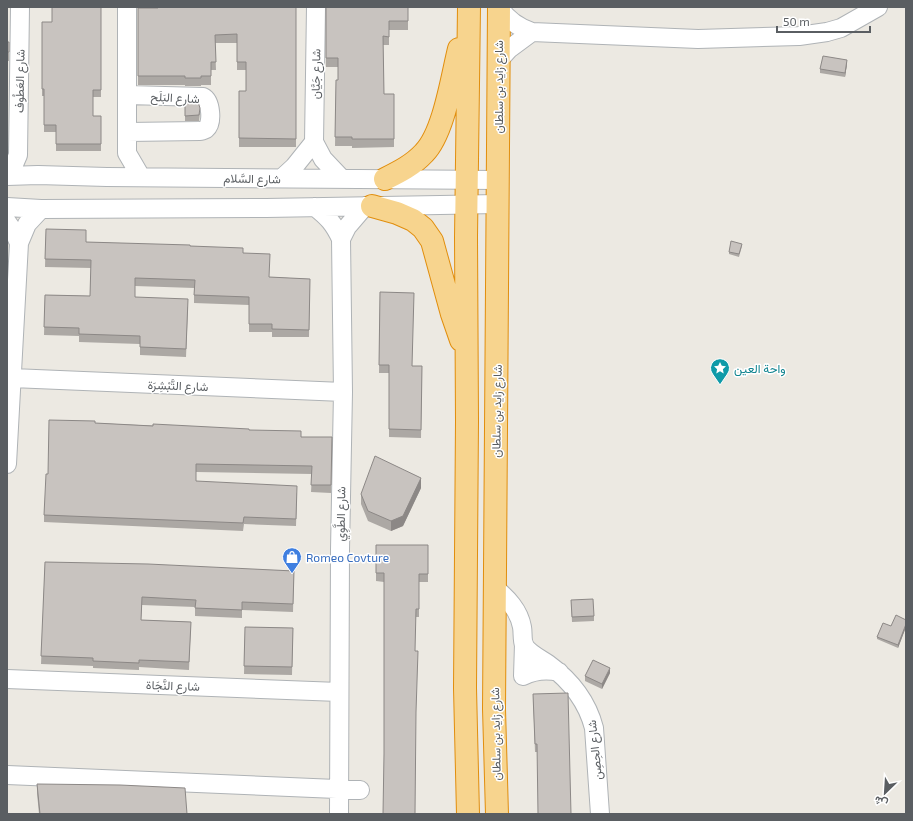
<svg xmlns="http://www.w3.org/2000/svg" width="913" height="821" viewBox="0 0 913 821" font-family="'Exo 2',Vazirmatn,sans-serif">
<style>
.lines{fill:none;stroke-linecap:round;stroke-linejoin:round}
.minor-casing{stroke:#afb3b6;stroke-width:20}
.highway-casing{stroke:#e18e0d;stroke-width:24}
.minor{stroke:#fff;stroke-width:18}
.highway{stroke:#f7d48e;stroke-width:22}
.wall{fill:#aca8a4}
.shaded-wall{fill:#8c8886}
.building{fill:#c8c3bf;stroke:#8c8886}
.labels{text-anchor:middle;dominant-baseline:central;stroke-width:3;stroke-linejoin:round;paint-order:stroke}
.street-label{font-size:12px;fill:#5a5e62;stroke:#fff}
.culture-label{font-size:12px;fill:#0d838f;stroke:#fff;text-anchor:start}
.shop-label{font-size:12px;fill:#366cbe;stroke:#fff;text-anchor:start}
</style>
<rect width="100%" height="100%" fill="#ece9e2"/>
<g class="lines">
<defs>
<path id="minor" d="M 127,7 L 127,153 L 141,177
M 316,7 L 314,142 L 323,159 L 341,178
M 499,7 C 507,20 517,27 532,32 L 698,39 L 799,36 L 827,32 L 841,28 L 878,7
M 499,60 L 509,49 L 532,32
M 127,132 L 200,131 C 202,131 204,130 206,129 C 213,123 211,101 203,97 L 127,95
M 7,176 L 38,175 L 107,177 L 498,180
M 9,176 L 18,155 L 20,7
M 282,178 L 294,167 L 314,142
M 7,207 L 41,209 L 266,208 L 498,204
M 315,207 C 328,217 334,224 341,239 L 343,392 L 340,550 L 339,814
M 7,222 L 14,232 L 19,243
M 341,239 L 347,227 L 365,206
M 12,378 L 343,392
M 7,464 L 19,243 L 27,224 L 41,209
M 494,587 C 507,598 519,610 522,627 C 523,632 522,640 524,645 C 528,653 541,659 548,664 C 570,680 587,701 594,728 L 600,814
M 524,644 L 523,676 C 535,670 546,669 559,672
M 7,679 L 339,692
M 7,775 L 360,790"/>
<path id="highway" d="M 385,179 C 399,172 413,165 424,153 C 444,133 452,77 459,49
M 372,206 L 397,213 L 413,220 L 423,228 L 432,241 L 452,314 L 461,340
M 468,814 L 465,688 L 467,421 L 466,237 L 469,7
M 497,814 L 494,709 L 499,7"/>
</defs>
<use href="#minor" class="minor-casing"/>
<use href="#highway" class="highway-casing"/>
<use href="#minor" class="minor"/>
<use href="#highway" class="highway"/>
</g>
<path class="wall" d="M 101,7 L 101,97 L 93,97 L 93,116 L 101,116 L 101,151 L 56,151 L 56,132 L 44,132 L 44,96 L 42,96 L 42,22 L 52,22 Z
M 296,7 L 296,147 L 239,147 L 239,91 L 246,91 L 246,70 L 237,70 L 237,43 L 215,43 L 216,70 L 211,70 L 211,85 L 201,85 L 201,86 L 185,86 L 185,85 L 138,85 L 138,8 Z
M 326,7 L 408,7 L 408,30 L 389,30 L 389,45 L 383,45 L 384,94 L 394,94 L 394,147 L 352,148 L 352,146 L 335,146 L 336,80 L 338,80 L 338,67 L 326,67 Z
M 7,42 L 9,42 L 9,61 L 7,61 Z
M 847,64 L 845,77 L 820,73 L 820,69 Z
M 185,102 L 200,113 L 199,121 L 185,121 Z
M 46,229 L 86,242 L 190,246 L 243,253 L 269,277 L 310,279 L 309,337 L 272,337 L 272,332 L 249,332 L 249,305 L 194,303 L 194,288 L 135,286 L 135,297 L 188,307 L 186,357 L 140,355 L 140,344 L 79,342 L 79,336 L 44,335 L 45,295 L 90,296 L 91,268 L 45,267 Z
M 742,246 L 739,257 L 729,254 L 729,252 Z
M 380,292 L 412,366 L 422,366 L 421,438 L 389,437 L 389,373 L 379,373 Z
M 95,423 L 249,430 L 301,437 L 332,437 L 331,493 L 311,492 L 312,474 L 196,472 L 196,481 L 297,493 L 296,526 L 244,524 L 243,531 L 44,522 L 44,515 L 48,474 Z
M 421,488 L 403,526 L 391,531 L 368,521 L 361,504 L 361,494 Z
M 376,545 L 428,545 L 428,582 L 419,582 L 419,617 L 416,617 L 384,755 L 384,582 L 376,581 Z
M 45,562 L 294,571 L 293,612 L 242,610 L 242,618 L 195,616 L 195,607 L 142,605 L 141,620 L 191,622 L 189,670 L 139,667 L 139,670 L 93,668 L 93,666 L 41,664 Z
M 571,600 L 594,616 L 594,621 L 572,622 Z
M 906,620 L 906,627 L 898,648 L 877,639 L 877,637 L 891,626 Z
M 245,627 L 293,628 L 292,675 L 244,674 Z
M 610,673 L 602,689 L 585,681 L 585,676 Z
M 533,694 L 571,814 L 537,752 L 535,752 Z
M 37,784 L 187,814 L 39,814 L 37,793 Z"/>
<path class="shaded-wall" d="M 847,60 L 847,64 L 845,77 L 845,73 Z
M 421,478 L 421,488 L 403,526 L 391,531 L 391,521 Z
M 906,624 L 906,627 L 898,648 L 898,645 Z
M 610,668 L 610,673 L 602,689 L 602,684 Z"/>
<path class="building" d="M 52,7 L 101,7 L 101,90 L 93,90 L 93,116 L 101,116 L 101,144 L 56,144 L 56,125 L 44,125 L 44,89 L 42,89 L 42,22 L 52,22 Z
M 158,7 L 296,7 L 296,139 L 239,138 L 239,91 L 246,91 L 246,62 L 237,62 L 237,34 L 215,35 L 216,62 L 211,62 L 211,76 L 201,76 L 201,78 L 185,78 L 185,76 L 138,76 L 138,8 L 158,8 Z
M 326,7 L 408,7 L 408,21 L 389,21 L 389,37 L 383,36 L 384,94 L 394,94 L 394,139 L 352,139 L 352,137 L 335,137 L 336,80 L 338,80 L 338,58 L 326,58 Z
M 7,42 L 9,42 L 9,52 L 7,52 Z
M 823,56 L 847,60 L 845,73 L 820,69 Z
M 185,102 L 198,102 L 200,108 L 199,115 L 185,116 Z
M 46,229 L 86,230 L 86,242 L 190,245 L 190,246 L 243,248 L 243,253 L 270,254 L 269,277 L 310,279 L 309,330 L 272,329 L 272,324 L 249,324 L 249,297 L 194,295 L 195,280 L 135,278 L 135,297 L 188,299 L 186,349 L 140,347 L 140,336 L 79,334 L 79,328 L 44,327 L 45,295 L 90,296 L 91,260 L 45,259 Z
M 731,241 L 742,244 L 739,254 L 729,252 Z
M 380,292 L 414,293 L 412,366 L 422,366 L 421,430 L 389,429 L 389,365 L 379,365 Z
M 49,420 L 95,421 L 95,423 L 153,426 L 153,424 L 249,429 L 249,430 L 301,431 L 301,437 L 332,437 L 331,485 L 311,485 L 312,466 L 196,464 L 196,481 L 297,486 L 296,519 L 244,517 L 243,523 L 44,515 L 46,474 L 48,474 Z
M 375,456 L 421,478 L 403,516 L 391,521 L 368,511 L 361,494 Z
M 376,545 L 428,545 L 428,574 L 419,574 L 419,609 L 416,609 L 415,651 L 418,651 L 416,712 L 415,814 L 383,814 L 384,754 L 384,573 L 376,573 Z
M 45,562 L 148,564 L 294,571 L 293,604 L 242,602 L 242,610 L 195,608 L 196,600 L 142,597 L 141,620 L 191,622 L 189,662 L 139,660 L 139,663 L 93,661 L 93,658 L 41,656 Z
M 593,599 L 594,616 L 572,617 L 571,600 Z
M 896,615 L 906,620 L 906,624 L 898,645 L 877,637 L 883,623 L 891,626 Z
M 245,627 L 293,628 L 292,667 L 244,666 Z
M 593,660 L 610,668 L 602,684 L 585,676 Z
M 568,693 L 571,814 L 538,814 L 537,744 L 535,744 L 533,694 Z
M 37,784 L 120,785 L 185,788 L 187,814 L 40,814 Z"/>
<defs>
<symbol id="sight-pin" viewBox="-11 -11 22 30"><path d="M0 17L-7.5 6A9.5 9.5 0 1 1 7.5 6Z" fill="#0f9aa8" stroke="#fff"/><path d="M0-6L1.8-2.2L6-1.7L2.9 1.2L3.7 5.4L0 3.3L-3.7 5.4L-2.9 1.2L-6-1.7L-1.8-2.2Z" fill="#fff"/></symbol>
<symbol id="shop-pin" viewBox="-11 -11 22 30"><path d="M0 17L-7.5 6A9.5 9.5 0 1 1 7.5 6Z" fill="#3f7fe0" stroke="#fff"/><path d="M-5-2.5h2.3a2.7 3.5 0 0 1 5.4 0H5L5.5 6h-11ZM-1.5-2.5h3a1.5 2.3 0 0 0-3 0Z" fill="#fff"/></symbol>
</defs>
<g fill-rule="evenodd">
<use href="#sight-pin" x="709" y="357" width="22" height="30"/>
<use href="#shop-pin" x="281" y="546" width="22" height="30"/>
</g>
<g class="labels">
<g class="street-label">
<text transform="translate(315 74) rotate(-89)">شارع جَيَّان</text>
<text transform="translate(19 81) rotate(-89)">شارع العَطُوف</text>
<text transform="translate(498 87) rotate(-90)">شارع زايد بن سلطان</text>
<text transform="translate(175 97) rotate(3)">شارع البَلَح</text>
<text transform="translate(252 178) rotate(1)">شارع السَّلام</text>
<text transform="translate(178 385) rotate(2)">شارع التَّبْشِرَة</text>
<text transform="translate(496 411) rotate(-89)">شارع زايد بن سلطان</text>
<text transform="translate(340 514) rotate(-89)">شارع الطَّوِي</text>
<text transform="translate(173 685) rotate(2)">شارع النَّجَاة</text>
<text transform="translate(495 734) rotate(-91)">شارع زايد بن سلطان</text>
<text transform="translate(594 750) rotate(-96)">شارع الحِصِن</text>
</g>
<g class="culture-label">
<text x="734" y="368">واحة العين</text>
</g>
<g class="shop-label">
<text x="306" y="557">Romeo Covture</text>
</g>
</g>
<rect width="913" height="821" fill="none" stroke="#5a5e62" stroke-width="16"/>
<g transform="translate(885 793) rotate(205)" stroke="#ffffff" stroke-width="3" paint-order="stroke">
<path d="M0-3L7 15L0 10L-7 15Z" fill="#5a5e62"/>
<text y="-6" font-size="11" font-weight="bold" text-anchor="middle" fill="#5a5e62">ش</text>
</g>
<path d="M777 26v6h93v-6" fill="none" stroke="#5a5e62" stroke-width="2"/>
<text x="783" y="26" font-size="12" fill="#5a5e62" stroke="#ffffff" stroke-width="3" paint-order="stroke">50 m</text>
</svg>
